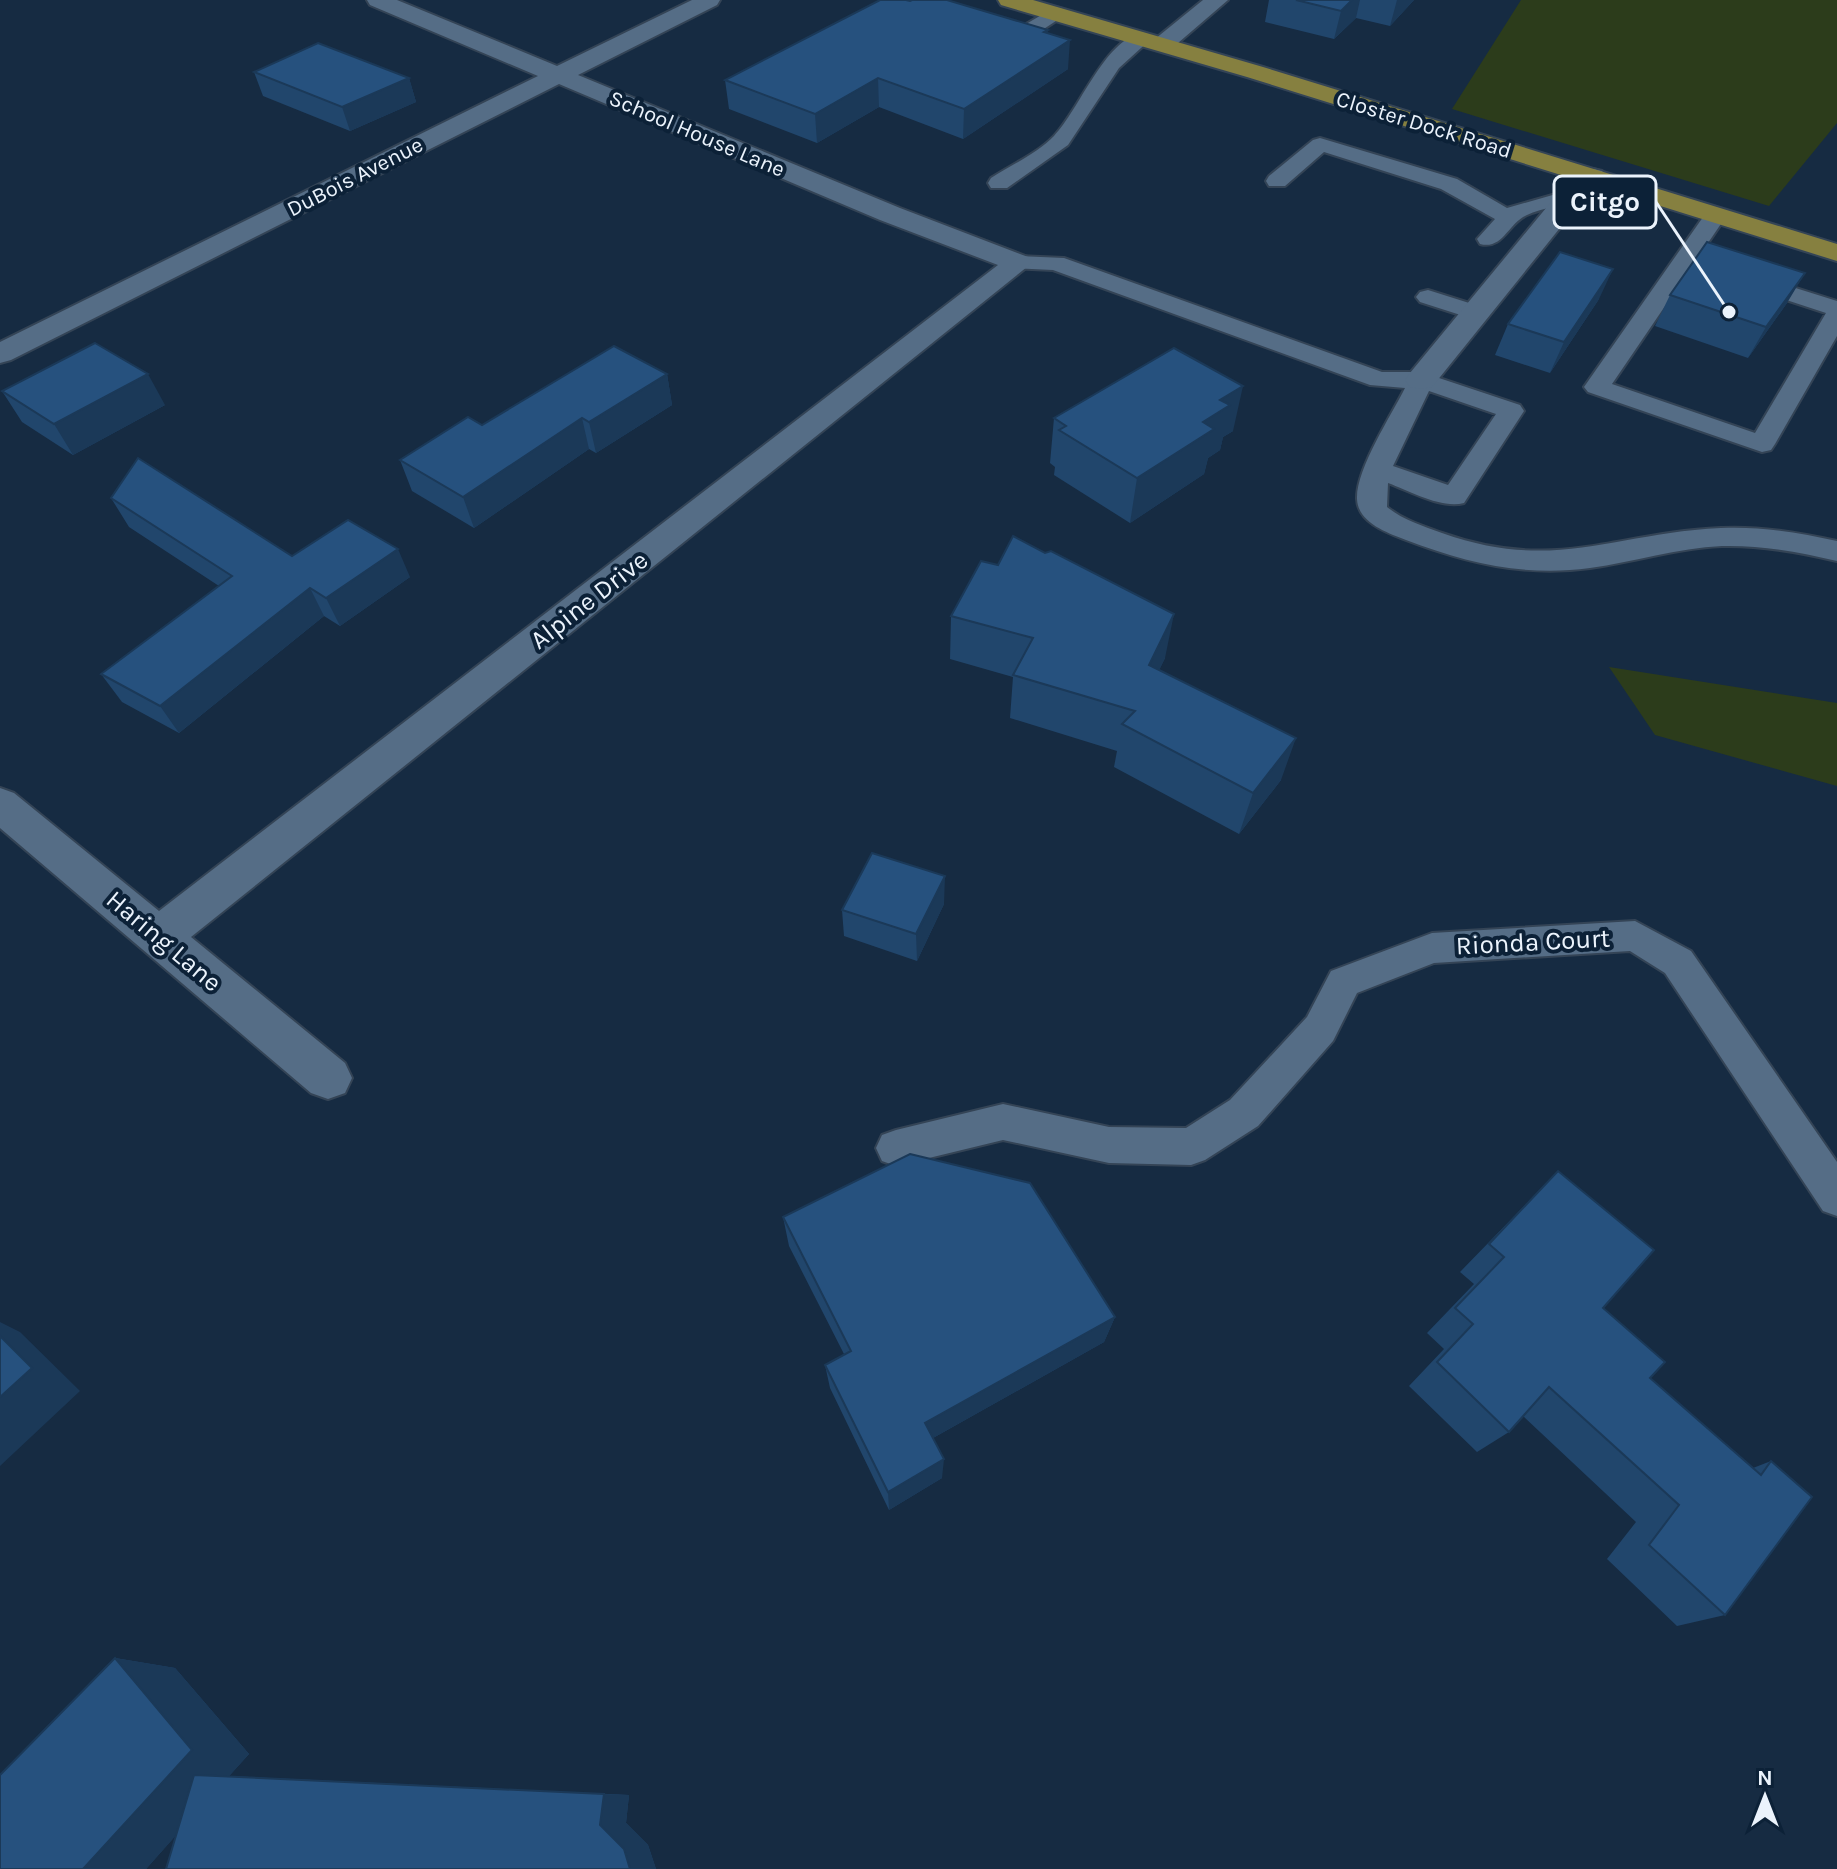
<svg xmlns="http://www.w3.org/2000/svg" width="1837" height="1869" viewBox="0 0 1837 1869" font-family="Karla,sans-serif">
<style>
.green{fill:#2c3c1b}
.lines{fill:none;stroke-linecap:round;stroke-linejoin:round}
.lane-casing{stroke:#344456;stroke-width:4}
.street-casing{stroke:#344456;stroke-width:4}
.primary-casing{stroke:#344456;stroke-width:4}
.lane{fill:#556d86;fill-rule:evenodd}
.street{fill:#556d86;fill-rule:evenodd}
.primary{fill:#868040;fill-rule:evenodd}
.wall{fill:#21466c}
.shaded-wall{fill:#1b3958}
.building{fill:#26517e;stroke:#1b3958;stroke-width:2}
.labels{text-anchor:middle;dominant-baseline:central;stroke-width:8;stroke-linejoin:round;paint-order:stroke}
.far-street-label{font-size:22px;fill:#ebf3fc;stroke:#0c2137}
.street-label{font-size:26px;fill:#ebf3fc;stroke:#0c2137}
.leader{fill:none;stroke:#ebf3fc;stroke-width:3}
.callout-dot{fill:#ebf3fc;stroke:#0c2137;stroke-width:3}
.callout{fill:#0c2137;stroke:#ebf3fc;stroke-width:3}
.callout-label{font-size:28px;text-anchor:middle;font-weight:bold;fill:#ebf3fc}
</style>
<rect width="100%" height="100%" fill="#162b42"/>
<path class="green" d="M 1521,0 L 1837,0 L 1837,123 L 1769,206 L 1452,109 Z
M 1609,667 L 1837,703 L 1837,786 L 1655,735 Z"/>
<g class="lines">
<defs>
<path id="lane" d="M 1055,7 L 1062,9 L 1064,13 L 1062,17 L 1030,38 L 1016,38 L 1014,34 L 1016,30 Z
M 1142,32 L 1152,38 L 1119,68 L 1068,145 L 1007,188 L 991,188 L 988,183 L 991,178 C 1011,165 1038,153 1054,136 C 1080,109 1103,42 1142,32 Z
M 1320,138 L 1457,179 L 1507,208 L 1570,190 L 1581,197 L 1578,202 C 1561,206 1542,208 1527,215 C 1508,223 1503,250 1480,244 L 1477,239 L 1495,219 L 1441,189 L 1324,152 L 1285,186 L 1269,186 L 1266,181 L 1269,176 L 1313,140 Z
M 1716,208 L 1727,215 L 1612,384 L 1755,433 L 1826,313 L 1740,285 L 1736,280 L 1740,275 L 1748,273 L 1837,301 L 1837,336 L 1775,444 L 1771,450 L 1762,452 L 1588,392 L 1584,387 L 1708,210 Z
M 1018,256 L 1064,258 L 1382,372 L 1421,372 L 1520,405 L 1524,411 L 1464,503 C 1441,509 1410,491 1388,483 L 1387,507 C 1403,520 1423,526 1442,533 C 1555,573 1613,533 1721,528 C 1760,526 1799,533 1837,541 L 1837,561 C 1799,552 1761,545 1722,546 C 1677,548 1634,562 1590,568 C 1525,577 1466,563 1406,540 C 1388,533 1358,523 1357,499 C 1356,469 1391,416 1405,388 L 1370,385 L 1053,270 L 1010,268 L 1006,263 L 1010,258 ZM 1429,391 L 1496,414 L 1448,485 L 1393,466 Z
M 1428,290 L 1485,308 L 1488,313 L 1485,318 L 1476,320 L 1420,302 L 1416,297 L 1420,292 Z
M 1635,921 L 1691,951 L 1837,1162 L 1837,1216 L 1823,1211 L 1665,973 L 1630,951 L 1434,963 L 1357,993 L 1333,1041 L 1258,1126 L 1205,1160 L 1191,1165 L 1109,1163 L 1003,1140 L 896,1166 L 882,1161 L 876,1148 L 882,1135 L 896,1130 L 1003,1104 L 1109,1127 L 1186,1128 L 1230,1100 L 1307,1017 L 1331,971 L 1432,933 Z"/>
<path id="street" d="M 367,0 L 397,0 L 557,66 L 692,0 L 720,0 L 717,5 L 578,75 L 900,208 L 1028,257 L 1032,263 L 191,937 L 345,1063 L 352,1078 L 345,1093 L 328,1099 L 311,1093 L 0,828 L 0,788 L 14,793 L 159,911 L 998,265 L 880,220 L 559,84 L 11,360 L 0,363 L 0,342 L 538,76 L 370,5 Z
M 1203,0 L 1228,0 L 1171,49 L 1155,49 L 1151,44 L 1155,39 Z
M 1593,169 L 1602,171 L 1606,177 L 1580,203 L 1432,387 L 1421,389 L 1410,387 L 1405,380 L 1410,373 L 1560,191 L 1584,171 Z"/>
<path id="primary" d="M 998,0 L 1033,0 L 1263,67 L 1837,244 L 1837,261 L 1247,77 L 1001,5 Z"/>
</defs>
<use href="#lane" class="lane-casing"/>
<use href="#street" class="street-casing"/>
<use href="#primary" class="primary-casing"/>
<use href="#lane" class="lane"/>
<use href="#street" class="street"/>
<use href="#primary" class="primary"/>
</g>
<path class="wall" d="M 1269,0 L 1414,0 L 1390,26 L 1356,18 L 1334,39 L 1265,22 Z
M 1048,33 L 1068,69 L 963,139 L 879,107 L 817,143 L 729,109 L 725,80 Z
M 254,72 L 409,78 L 416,102 L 350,131 L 263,96 Z
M 1670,295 L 1787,303 L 1748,358 L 1655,326 Z
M 1599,299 L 1550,373 L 1495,355 L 1508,324 Z
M 667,374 L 672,405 L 596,453 L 589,449 L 474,528 L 412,491 L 400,460 L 482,425 Z
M 2,391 L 165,405 L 73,455 L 22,422 Z
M 1054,418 L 1233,431 L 1223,437 L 1220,450 L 1208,458 L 1204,474 L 1130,523 L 1054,475 L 1055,467 L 1050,463 Z
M 111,498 L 292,556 L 410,577 L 340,626 L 324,616 L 179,733 L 122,702 L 101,674 L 219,586 L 129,527 Z
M 951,616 L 1165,658 L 1159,670 L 1281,780 L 1239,834 L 1114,767 L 1117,751 L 1010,718 L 1013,677 L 950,659 Z
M 944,904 L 917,961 L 844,936 L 842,910 Z
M 1558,1171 L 1603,1308 L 1650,1378 L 1753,1468 L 1771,1461 L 1725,1615 L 1677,1626 L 1607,1559 L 1636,1522 L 1523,1416 L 1509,1432 L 1477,1452 L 1409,1386 L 1444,1349 L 1427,1333 L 1474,1284 L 1460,1272 Z
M 783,1217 L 1115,1317 L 1104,1342 L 933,1438 L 942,1478 L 889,1510 L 830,1388 L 825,1365 L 844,1354 L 789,1246 Z
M 115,1658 L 175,1668 L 249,1754 L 229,1776 L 629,1795 L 626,1823 L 648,1845 L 656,1869 L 176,1835 L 146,1869 L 0,1869 Z"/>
<path class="shaded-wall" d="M 1352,0 L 1360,0 L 1356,18 L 1334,39 L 1341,11 Z
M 1397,0 L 1414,0 L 1390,26 Z
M 1048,30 L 1046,56 L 1070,40 L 1068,69 L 963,139 L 964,109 Z
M 409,78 L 416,102 L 350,131 L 342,107 Z
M 878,78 L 879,107 L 817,143 L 815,114 Z
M 1613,269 L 1599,299 L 1550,373 L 1564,342 Z
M 1805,273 L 1787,303 L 1748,358 L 1766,327 Z
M 148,374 L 165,405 L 73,455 L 54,424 Z
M 667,374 L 672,405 L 596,453 L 589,422 Z
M 1243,386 L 1233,431 L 1223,437 L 1220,450 L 1208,458 L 1204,474 L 1130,523 L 1137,478 L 1203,422 L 1220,400 Z
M 582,418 L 589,449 L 474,528 L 463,497 Z
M 398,549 L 410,577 L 340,626 L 326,598 Z
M 310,588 L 324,616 L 179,733 L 160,706 Z
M 1174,614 L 1165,658 L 1141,708 L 1149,665 Z
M 1296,738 L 1281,780 L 1239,834 L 1253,793 Z
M 945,876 L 944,904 L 917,961 L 916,934 Z
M 1115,1317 L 1104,1342 L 924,1443 L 925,1423 Z
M 0,1322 L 20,1332 L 80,1391 L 0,1466 Z
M 944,1459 L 942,1478 L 889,1510 L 888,1492 Z
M 115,1658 L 175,1668 L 249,1754 L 146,1869 L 83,1869 Z
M 604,1794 L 629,1795 L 626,1823 L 648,1845 L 656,1869 L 630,1869 L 600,1825 Z"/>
<path class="building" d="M 880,0 L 906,0 L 910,1 L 912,0 L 947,0 L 1048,30 L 1044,32 L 1070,40 L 964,109 L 878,78 L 815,114 L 725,80 Z
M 1296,0 L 1352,0 L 1341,11 Z
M 318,43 L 409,78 L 342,107 L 254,72 Z
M 1707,242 L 1805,273 L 1766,327 L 1670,295 Z
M 1560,252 L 1613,269 L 1564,342 L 1508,324 Z
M 95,343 L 148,374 L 54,424 L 2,391 Z
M 614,346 L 667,374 L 589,422 L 582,418 L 463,497 L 400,460 L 468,417 L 482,425 Z
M 1174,348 L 1243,386 L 1220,400 L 1230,405 L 1203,422 L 1214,429 L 1137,478 L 1059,430 L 1066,426 L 1054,418 Z
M 138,458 L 292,556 L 348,520 L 398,549 L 326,598 L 310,588 L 160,706 L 101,674 L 232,576 L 111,498 Z
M 1013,536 L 1045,553 L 1051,551 L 1174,614 L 1149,665 L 1296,738 L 1253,793 L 1122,724 L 1135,711 L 1013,675 L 1033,638 L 951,616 L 981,561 L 998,565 Z
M 872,853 L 945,876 L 916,934 L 842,910 Z
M 910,1154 L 1030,1183 L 1115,1317 L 925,1423 L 944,1459 L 888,1492 L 825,1365 L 851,1351 L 783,1217 Z
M 1558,1171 L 1654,1250 L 1603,1308 L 1665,1362 L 1650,1378 L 1761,1475 L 1771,1461 L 1812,1497 L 1725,1615 L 1649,1545 L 1679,1505 L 1549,1387 L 1509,1432 L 1437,1362 L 1473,1324 L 1455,1308 L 1504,1257 L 1489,1244 Z
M 0,1336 L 32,1368 L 0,1397 Z
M 115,1658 L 192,1750 L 83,1869 L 0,1869 L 0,1775 Z
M 194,1775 L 604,1794 L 600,1825 L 624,1849 L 630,1869 L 166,1869 Z"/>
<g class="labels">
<g class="far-street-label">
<text transform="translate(1424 125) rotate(17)">Closter Dock Road</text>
<text transform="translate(697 134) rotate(23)">School House Lane</text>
<text transform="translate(355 177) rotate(-27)">DuBois Avenue</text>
</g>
<g class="street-label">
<text transform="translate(589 600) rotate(-38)">Alpine Drive</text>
<text transform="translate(164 941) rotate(40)">Haring Lane</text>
<text transform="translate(1533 942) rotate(-3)">Rionda Court</text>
</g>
</g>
<path class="leader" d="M1729 312L1656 202"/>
<circle class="callout-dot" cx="1729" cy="312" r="8"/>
<rect class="callout" x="1554" y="176" width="102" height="52" rx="8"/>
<g class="callout-label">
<text x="1605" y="211">Citgo</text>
</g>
<g transform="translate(1765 1797)" stroke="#0c2137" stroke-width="6" paint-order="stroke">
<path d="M0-6L14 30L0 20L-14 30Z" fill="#ebf3fc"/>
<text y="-12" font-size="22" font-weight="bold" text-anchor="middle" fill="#ebf3fc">N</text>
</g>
</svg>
